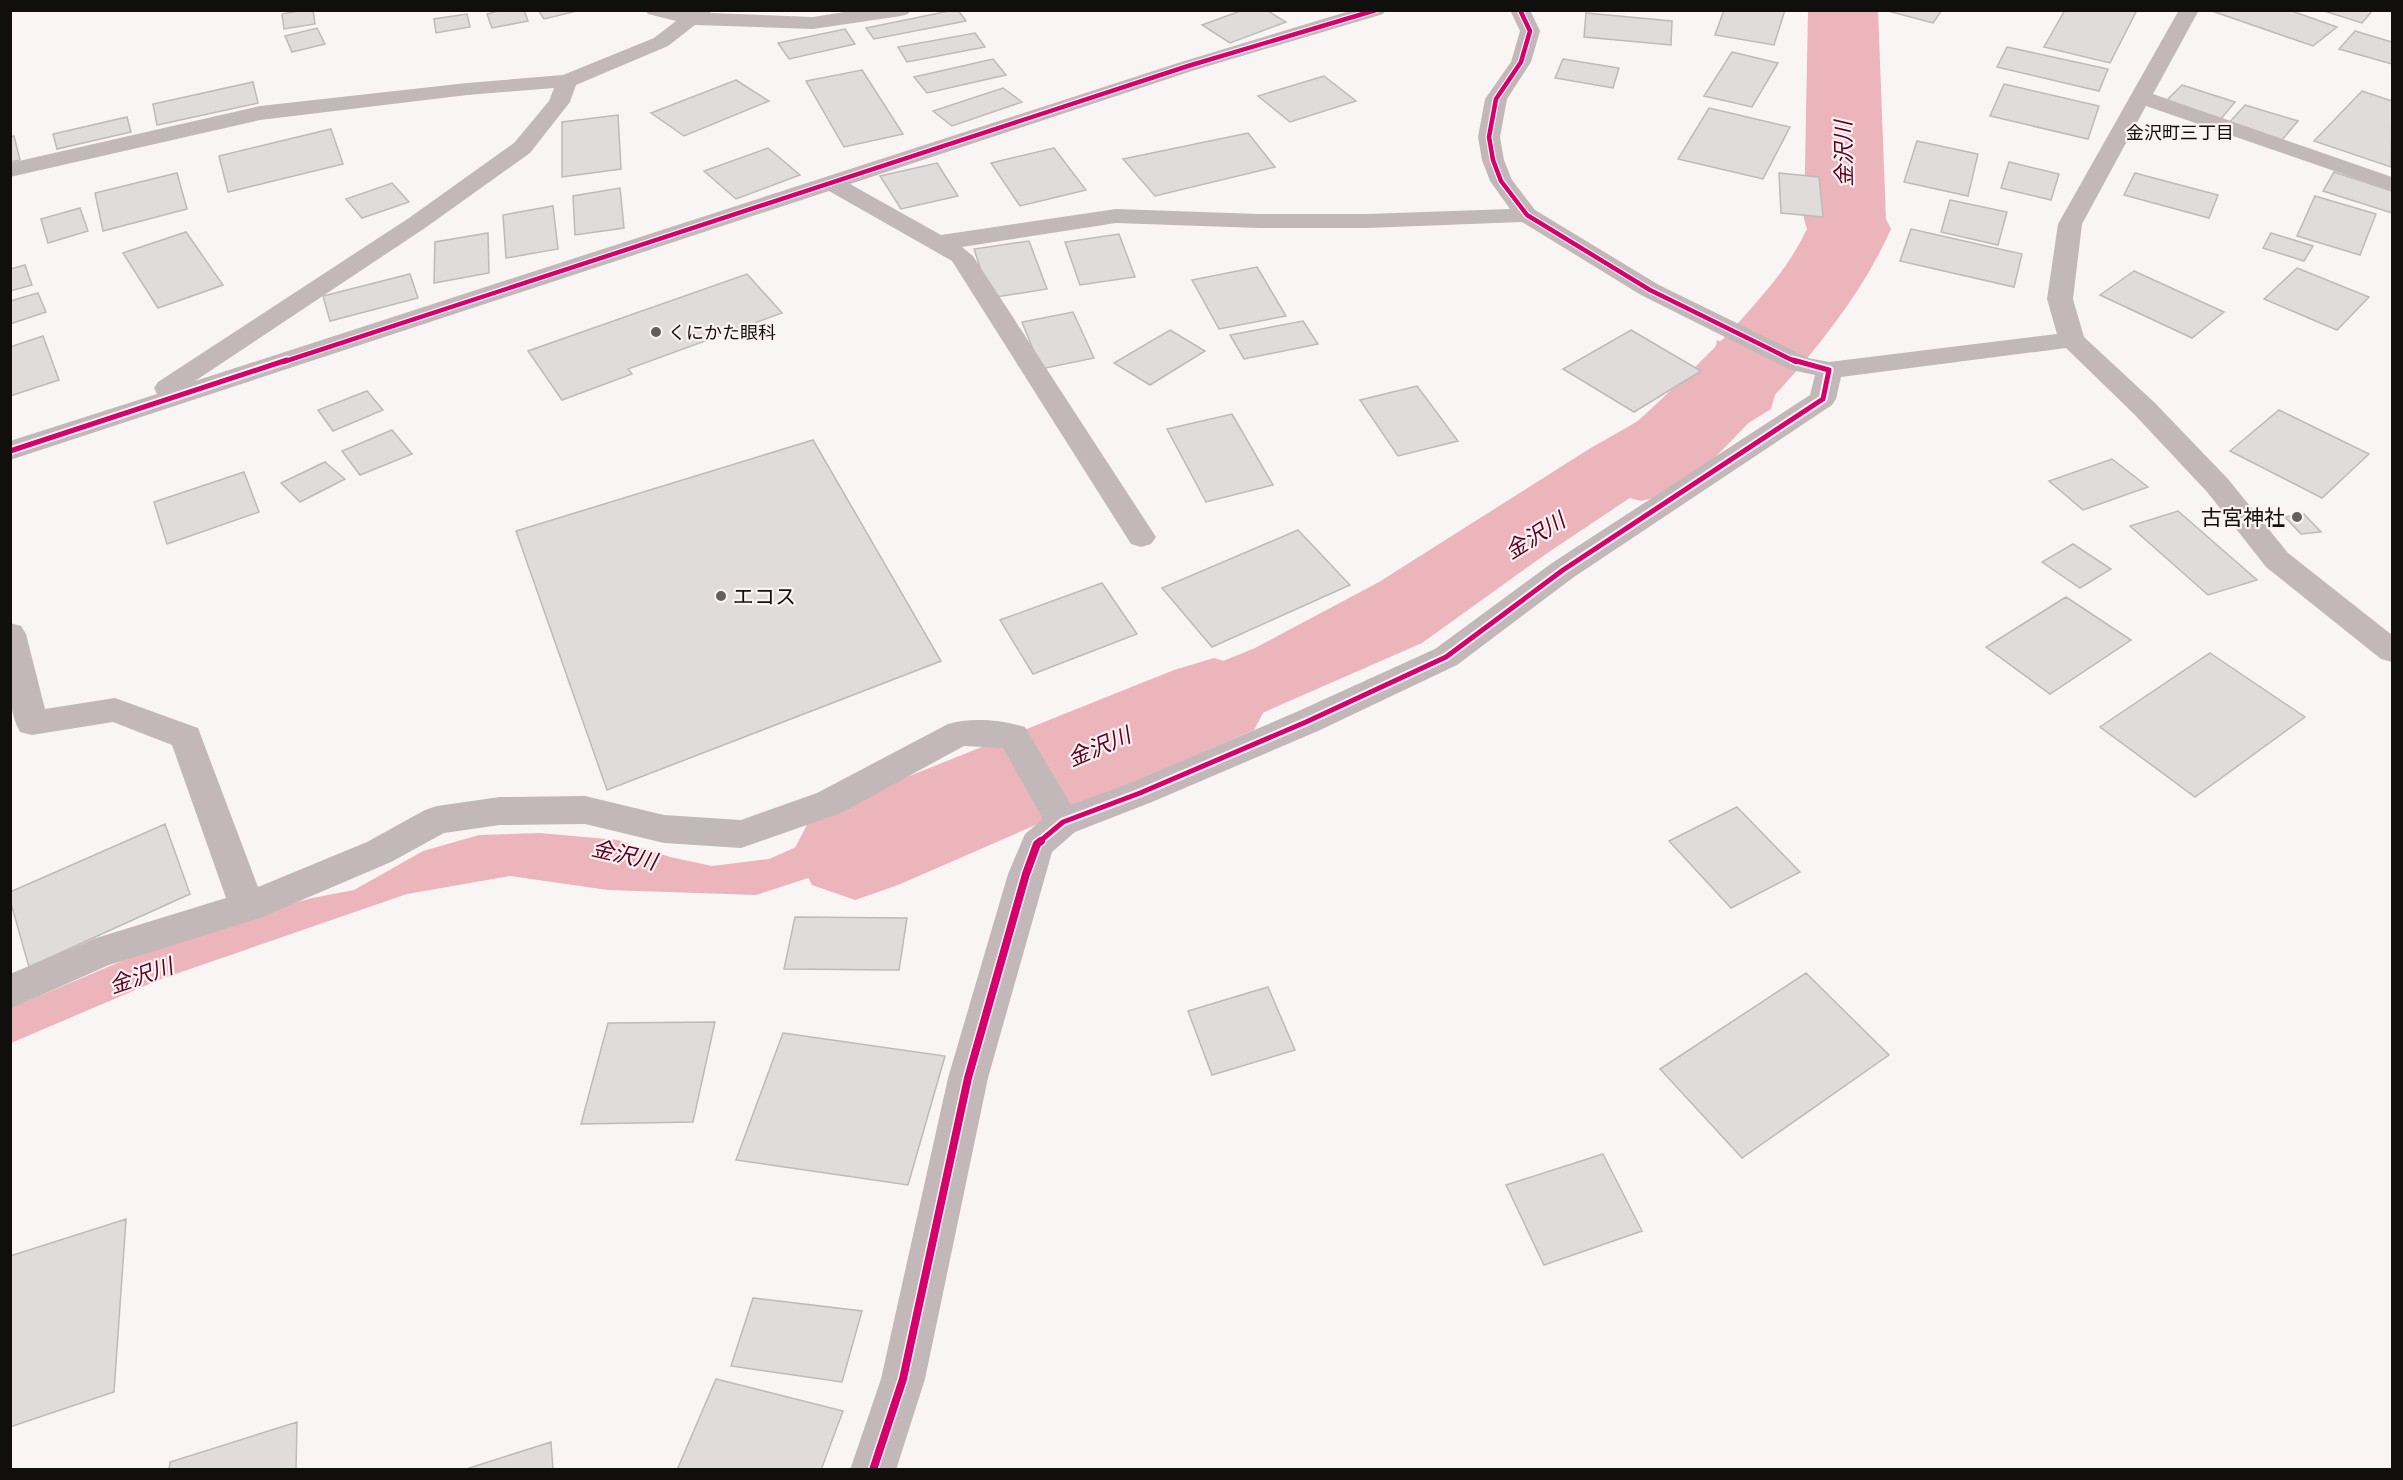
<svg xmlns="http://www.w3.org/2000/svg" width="2403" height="1480" viewBox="0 0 2403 1480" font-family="Poppins,'Noto Sans JP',sans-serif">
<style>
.water{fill:#ecb5bb}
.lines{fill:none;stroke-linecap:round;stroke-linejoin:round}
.river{fill:#ecb5bb;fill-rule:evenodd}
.building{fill:#e1dcdc;stroke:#beb9ba;stroke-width:1.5}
.minor{fill:#c2b7b9;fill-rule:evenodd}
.cycleway-far2-casing{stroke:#fdf2f3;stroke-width:7}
.cycleway-far1-casing{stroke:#fdf2f3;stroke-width:9}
.cycleway-casing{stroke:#fdf2f3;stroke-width:11}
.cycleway-far2{stroke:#d6006c;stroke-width:4.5}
.cycleway-far1{stroke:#d6006c;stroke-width:5}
.cycleway{stroke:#d6006c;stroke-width:8}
.poi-dot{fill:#635f5f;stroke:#fdf2f3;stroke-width:2}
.labels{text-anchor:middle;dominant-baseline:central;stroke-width:4.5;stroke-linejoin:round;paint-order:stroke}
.far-neighbourhood-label{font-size:18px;fill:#110e0e;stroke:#fdf2f3}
.far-poi-label{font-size:18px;fill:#110e0e;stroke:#fdf2f3;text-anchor:start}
.poi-label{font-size:21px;fill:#110e0e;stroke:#fdf2f3;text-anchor:end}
.water-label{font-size:22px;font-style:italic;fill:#5e001f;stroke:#fdf2f3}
</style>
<rect width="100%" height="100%" fill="#faf5f5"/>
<path class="water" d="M 1834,11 L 1858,11 L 1854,37 L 1854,75 L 1871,157 L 1874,211 L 1864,262 L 1820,294 L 1792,334 L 1750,315 L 1811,270 L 1834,248 L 1845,219 L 1831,82 Z
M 1717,340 L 1782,370 L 1771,409 L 1658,479 L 1546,554 L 1422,643 L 1086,790 L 1048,732 L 1255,648 L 1379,582 L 1589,449 L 1710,380 Z
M 979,750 L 1015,811 L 980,827 L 922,835 L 876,856 L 756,895 L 608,890 L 510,876 L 407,894 L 161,979 L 11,1043 L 11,1008 L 188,933 L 312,898 L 354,890 L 423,851 L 479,835 L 540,833 L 618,840 L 670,857 L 712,866 L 769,859 L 867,816 L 943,763 Z"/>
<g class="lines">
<path class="river" d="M 1808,10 L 1878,10 L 1886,219 L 1891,229 C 1848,326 1762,410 1688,485 L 1676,492 L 1641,501 L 1606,492 L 1592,469 L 1606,446 L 1618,439 C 1660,401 1701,363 1740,321 C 1768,289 1788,268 1807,229 L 1804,219 Z
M 1214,658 L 1254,670 L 1270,700 L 1254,730 L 898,885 L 855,900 L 812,885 L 794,850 L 812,815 L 1174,670 Z"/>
</g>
<path class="building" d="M 303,10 L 313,10 L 315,24 L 284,29 L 282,14 Z
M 502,10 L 524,10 L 528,21 L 492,28 L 487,14 Z
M 538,10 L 577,10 L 577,11 L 544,19 Z
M 954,10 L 958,10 L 966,21 L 874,39 L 866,28 Z
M 1243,10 L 1266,10 L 1286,22 L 1230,43 L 1202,25 Z
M 1724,10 L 1785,10 L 1774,45 L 1715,35 Z
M 1884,10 L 1942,10 L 1933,23 Z
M 2065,10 L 2137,10 L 2110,63 L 2044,47 Z
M 2289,10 L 2337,27 L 2313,46 L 2212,11 Z
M 2321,10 L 2373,10 L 2362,23 Z
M 1586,13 L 1672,21 L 1671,45 L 1584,37 Z
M 467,14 L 470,27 L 436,33 L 434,19 Z
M 317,28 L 325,44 L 292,52 L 285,36 Z
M 845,29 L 855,44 L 789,59 L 778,43 Z
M 2355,31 L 2392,42 L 2392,64 L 2339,49 Z
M 975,33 L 985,47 L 907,62 L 898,47 Z
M 2007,47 L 2108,69 L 2099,91 L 1997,67 Z
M 1732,52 L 1778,63 L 1752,107 L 1704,96 Z
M 993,59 L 1006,75 L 927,93 L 914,77 Z
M 1563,59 L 1619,68 L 1613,88 L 1555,78 Z
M 862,70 L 903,134 L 844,147 L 806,81 Z
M 1324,76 L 1356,101 L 1290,122 L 1258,96 Z
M 736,80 L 769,101 L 684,136 L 651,113 Z
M 253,82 L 258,103 L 157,125 L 153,104 Z
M 2004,84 L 2099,106 L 2088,139 L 1990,116 Z
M 2182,85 L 2235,102 L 2221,119 L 2166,101 Z
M 1003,88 L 1022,102 L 952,126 L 933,111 Z
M 2362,91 L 2392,101 L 2391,167 L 2314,141 Z
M 2245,105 L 2298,121 L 2282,140 L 2229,123 Z
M 1709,108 L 1790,127 L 1763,179 L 1678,159 Z
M 618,115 L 621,169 L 562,177 L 562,122 Z
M 127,117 L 131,132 L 57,149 L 53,134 Z
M 331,129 L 343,164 L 228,192 L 219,156 Z
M 1248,133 L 1275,167 L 1155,196 L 1123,159 Z
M 14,136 L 20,160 L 10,162 L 10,137 Z
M 1917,141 L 1978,154 L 1968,196 L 1904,182 Z
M 768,148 L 800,175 L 736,199 L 704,171 Z
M 1054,148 L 1086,190 L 1020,206 L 991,163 Z
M 2009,162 L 2059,174 L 2051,200 L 2001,188 Z
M 937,163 L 958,196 L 901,209 L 880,176 Z
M 2334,172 L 2392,191 L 2392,213 L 2323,191 Z
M 177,173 L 187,209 L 103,231 L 95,193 Z
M 1779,173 L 1819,177 L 1823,217 L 1781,213 Z
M 2135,173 L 2218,195 L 2209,218 L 2124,195 Z
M 392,183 L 409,202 L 362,218 L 346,199 Z
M 620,188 L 624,228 L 575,235 L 573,196 Z
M 2315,196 L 2376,214 L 2360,255 L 2297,236 Z
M 1950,200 L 2007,212 L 1998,245 L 1941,232 Z
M 553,206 L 558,249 L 506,258 L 503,215 Z
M 80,208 L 88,231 L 48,243 L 41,219 Z
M 1911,229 L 2022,254 L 2014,287 L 1900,261 Z
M 186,232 L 223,285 L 158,308 L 123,253 Z
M 488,233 L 489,273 L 434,283 L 435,242 Z
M 2271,233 L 2313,246 L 2304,261 L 2263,248 Z
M 1119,234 L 1135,277 L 1080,285 L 1065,242 Z
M 1029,241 L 1047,289 L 990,298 L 974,249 Z
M 25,265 L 32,285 L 10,291 L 10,269 Z
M 1257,267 L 1286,316 L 1219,329 L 1192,280 Z
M 2297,268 L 2369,297 L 2337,330 L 2264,299 Z
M 2134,271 L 2224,312 L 2192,338 L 2100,295 Z
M 410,274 L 418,298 L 330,321 L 323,296 Z
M 747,274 L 782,313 L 628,369 L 632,374 L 562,400 L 528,351 Z
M 38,293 L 46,312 L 10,324 L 10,301 Z
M 1073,312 L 1094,358 L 1041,369 L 1022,322 Z
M 1303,321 L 1318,344 L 1244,359 L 1230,335 Z
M 1170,330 L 1205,351 L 1150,385 L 1114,363 Z
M 1631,330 L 1701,371 L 1634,412 L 1563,369 Z
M 43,336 L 59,380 L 10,396 L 10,347 Z
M 1417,386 L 1458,441 L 1398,456 L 1360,400 Z
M 367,391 L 383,410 L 333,431 L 318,410 Z
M 2279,410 L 2369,454 L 2322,498 L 2230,451 Z
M 1232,414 L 1273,485 L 1206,502 L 1167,429 Z
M 392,430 L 412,454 L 360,475 L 342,451 Z
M 813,440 L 941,661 L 607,790 L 516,531 Z
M 2112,459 L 2148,487 L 2083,510 L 2049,481 Z
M 325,462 L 345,479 L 300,502 L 281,483 Z
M 244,472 L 259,512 L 167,544 L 154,502 Z
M 2178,511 L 2257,580 L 2208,595 L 2130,526 Z
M 2304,514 L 2321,532 L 2301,534 L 2285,517 Z
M 1298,530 L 1350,585 L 1212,647 L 1162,588 Z
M 2073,544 L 2111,569 L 2080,588 L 2042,562 Z
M 1102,583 L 1137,634 L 1033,674 L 1000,620 Z
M 2066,597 L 2131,640 L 2050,694 L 1986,647 Z
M 2210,653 L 2305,717 L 2195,797 L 2100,727 Z
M 1737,807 L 1800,872 L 1731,908 L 1669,841 Z
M 165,824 L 190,894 L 29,967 L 10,900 L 10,892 Z
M 795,917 L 907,918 L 899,970 L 784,969 Z
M 1806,973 L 1889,1055 L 1742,1158 L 1660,1069 Z
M 1268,987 L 1295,1050 L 1212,1075 L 1188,1011 Z
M 715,1022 L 693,1122 L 581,1124 L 608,1023 Z
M 783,1033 L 945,1056 L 908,1185 L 736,1160 Z
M 1603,1154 L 1642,1231 L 1544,1265 L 1506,1185 Z
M 126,1219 L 114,1392 L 10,1427 L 10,1256 Z
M 753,1298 L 862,1311 L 842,1382 L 731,1366 Z
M 716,1379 L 843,1411 L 821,1470 L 677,1470 Z
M 297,1422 L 296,1470 L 169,1470 L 170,1462 Z
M 551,1442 L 553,1470 L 466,1470 L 466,1469 Z"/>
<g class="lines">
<path class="minor" d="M 645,10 L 712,10 L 710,13 L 813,17 L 857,10 L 911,10 L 908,14 L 901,16 L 813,29 L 695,25 L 668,46 L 576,85 L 570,102 L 530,153 L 425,228 L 195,381 L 1181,62 L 1353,10 L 1386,10 L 1383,14 L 1195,70 L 850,184 L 941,235 L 1116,209 L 1259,214 L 1367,214 L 1510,209 L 1490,181 L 1482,160 L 1478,137 L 1485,99 L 1511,62 L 1520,31 L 1510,10 L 1530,10 L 1540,31 L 1531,62 L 1507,99 L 1500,137 L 1504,160 L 1512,180 L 1535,210 L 1659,285 L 1808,358 L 1829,362 L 2057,334 L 2047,299 L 2058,224 L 2179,10 L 2199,10 L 2153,94 L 2392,177 L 2392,191 L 2146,106 L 2082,224 L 2073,299 L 2084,337 L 2155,403 L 2228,479 L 2288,553 L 2392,635 L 2392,662 L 2381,659 L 2266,567 L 2208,493 L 2135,415 L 2066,348 L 1841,377 L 1836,399 L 1832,405 L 1574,577 L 1457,665 L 1318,731 L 1152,802 L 1075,832 L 1052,852 L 988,1078 L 925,1379 L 896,1470 L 850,1470 L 881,1379 L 948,1078 L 1008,874 L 1025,834 L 1043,819 L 1003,748 L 964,746 L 841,813 L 741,848 L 664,843 L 585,824 L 500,825 L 444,833 L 391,862 L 260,918 L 109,965 L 10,1009 L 10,974 L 96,938 L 226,898 L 172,745 L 113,722 L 32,735 L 20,732 C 3,700 10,658 10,623 L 21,626 L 26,634 L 45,709 L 115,698 L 198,728 L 258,887 L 367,842 L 425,810 L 437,806 L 500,797 L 585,796 L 664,815 L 741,820 L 817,793 L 948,724 C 970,717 1003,720 1025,727 L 1071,805 L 1128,784 L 1294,713 L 1435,649 L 1552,563 L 1810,395 L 1815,375 L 1791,370 L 1641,295 L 1522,222 L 1367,228 L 1259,228 L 1116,223 L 962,247 L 973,256 L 1156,537 L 1151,544 L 1141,547 L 1131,544 L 952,261 L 829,191 L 10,460 L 10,441 L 157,394 L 154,388 L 158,382 L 409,218 L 514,143 L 549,101 L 554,88 L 467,95 L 260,120 L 10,177 L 10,163 L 260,106 L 467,83 L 563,75 L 654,38 L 676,21 L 648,14 Z"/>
<defs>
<path id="cycleway-far2" d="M 1520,10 L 1530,31 L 1521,62 L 1496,99 L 1489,137 L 1493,160 L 1501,181 L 1527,215 L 1650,290 L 1796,362
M 283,362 L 1188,66 L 1376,10"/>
<path id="cycleway-far1" d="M 10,451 L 287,360
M 1039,842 L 1063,822 L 1140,793 L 1306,722 L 1446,657 L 1563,570 L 1823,399 L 1829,370 L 1793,360"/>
<path id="cycleway" d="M 873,1470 L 903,1379 L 968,1078 L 1026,874 L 1037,844 L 1041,841"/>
</defs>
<use href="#cycleway-far2" class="cycleway-far2-casing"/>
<use href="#cycleway-far1" class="cycleway-far1-casing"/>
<use href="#cycleway" class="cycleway-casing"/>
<use href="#cycleway-far2" class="cycleway-far2"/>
<use href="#cycleway-far1" class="cycleway-far1"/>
<use href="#cycleway" class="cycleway"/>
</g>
<g class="poi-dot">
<circle cx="656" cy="332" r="6"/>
<circle cx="2297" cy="517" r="6"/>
<circle cx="721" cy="596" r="6"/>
</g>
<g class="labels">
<g class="far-neighbourhood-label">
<text x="2180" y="132">金沢町三丁目</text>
</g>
<g class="far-poi-label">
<text x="668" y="332">くにかた眼科</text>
</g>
<g class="poi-label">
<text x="2285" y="517">古宮神社</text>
<text x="733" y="596" text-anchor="start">エコス</text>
</g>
<g class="water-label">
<text transform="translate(1844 154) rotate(-91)">金沢川</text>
<text transform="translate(1535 536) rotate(-32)">金沢川</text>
<text transform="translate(1099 747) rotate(-23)">金沢川</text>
<text transform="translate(624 855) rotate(13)">金沢川</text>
<text transform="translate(141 976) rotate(-19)">金沢川</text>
</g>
</g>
<rect width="2403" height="1480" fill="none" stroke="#110e0e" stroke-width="24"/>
</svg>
